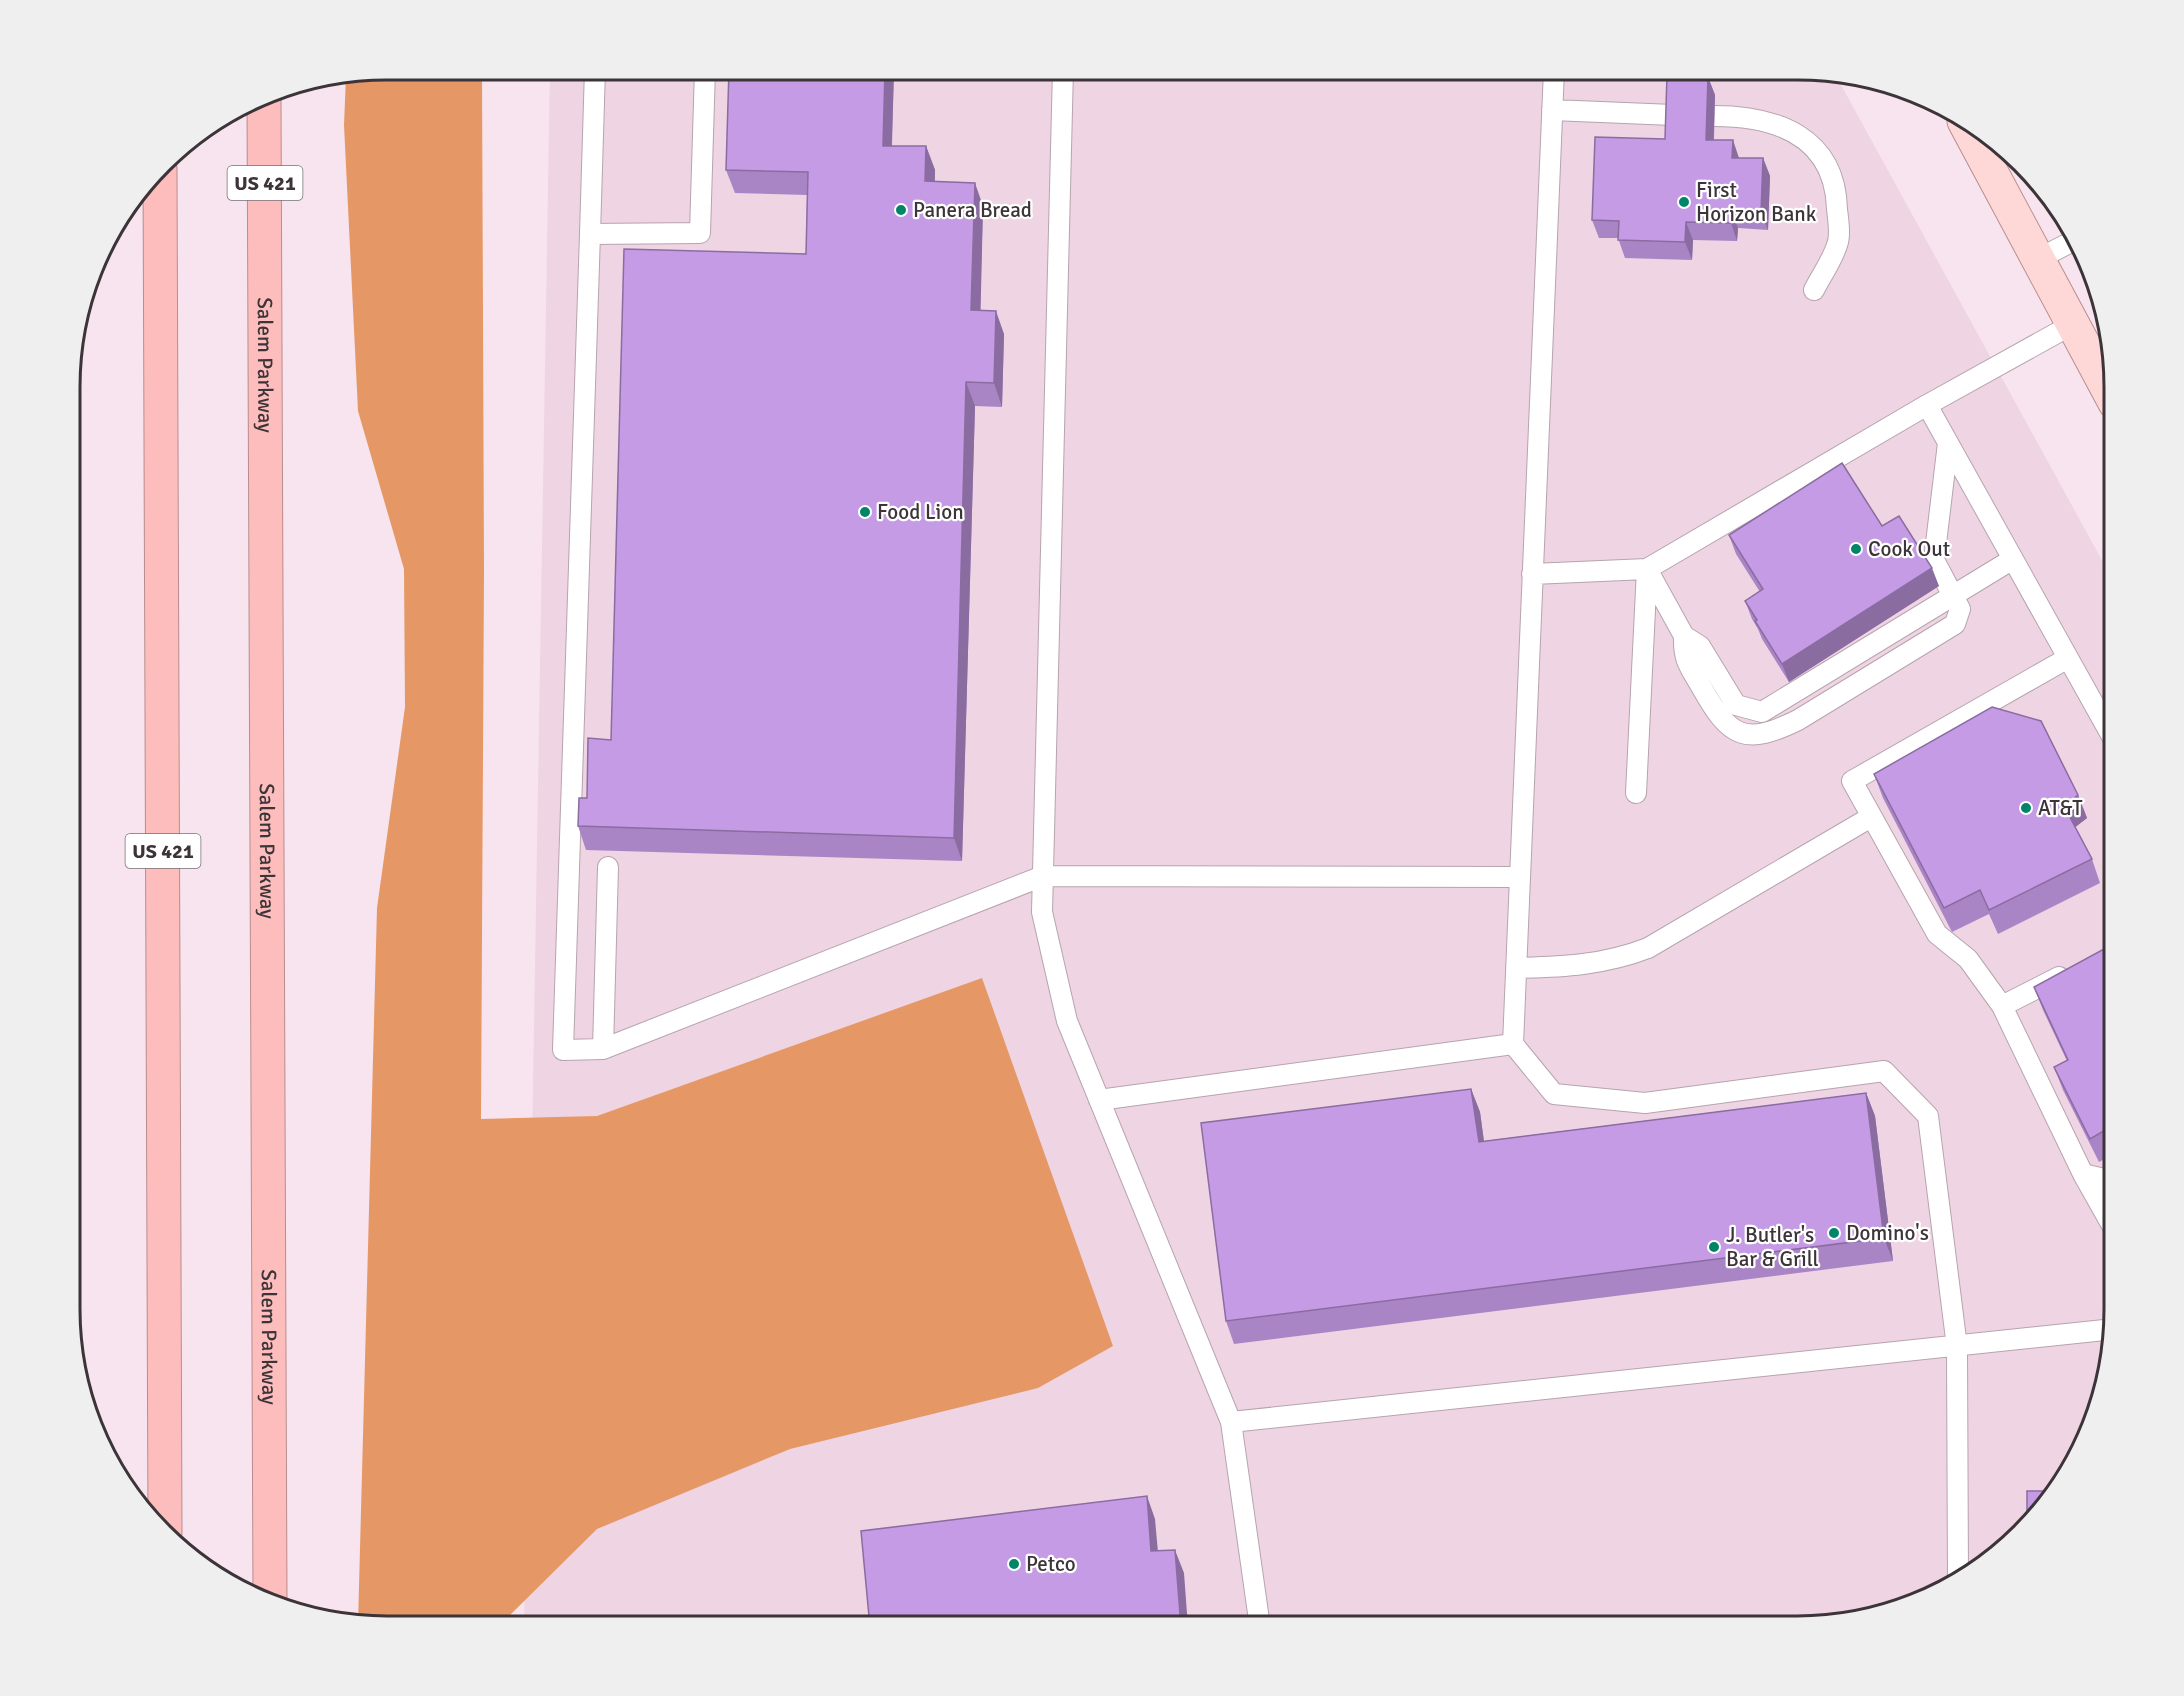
<svg xmlns="http://www.w3.org/2000/svg" width="2184" height="1696" viewBox="0 0 2184 1696" font-family="Signika,sans-serif">
<style>
.built{fill:#efd4e3}
.forest{fill:#e59866}
.lines{fill:none;stroke-linecap:round;stroke-linejoin:round}
.service-casing{stroke:#b6a4ae;stroke-width:22}
.primary-casing{stroke:#b98d8e;stroke-width:35}
.motorway-casing{stroke:#b98d8e;stroke-width:35}
.service{stroke:#fff;stroke-width:20}
.primary{stroke:#fed7d7;stroke-width:33}
.motorway{stroke:#fdbdbd;stroke-width:33}
.wall{fill:#a985c6}
.shaded-wall{fill:#8a6ca1}
.building{fill:#c59be6;stroke:#8a6ca1;stroke-width:1.5}
.poi-dot{fill:#008569;stroke:#fff;stroke-width:2}
.labels{text-anchor:middle;dominant-baseline:central;stroke-width:4.5;stroke-linejoin:round;paint-order:stroke}
.shield{fill:#fff;stroke:#767174;stroke-width:1.5}
.shield-label{font-size:20px;font-weight:bold;fill:#3c3438}
.poi-label{font-size:21px;fill:#3c3438;stroke:#fff;text-anchor:start}
.street-label{font-size:21px;fill:#3c3438;stroke:#fff}
.rim{fill:none;stroke:#3c3438;stroke-width:3}
</style>
<rect width="100%" height="100%" fill="#f7e4ee"/>
<path class="built" d="M 550,69 L 1818,70 L 1835,74 L 2115,584 L 2114,1330 L 2091,1431 L 2036,1519 L 1974,1573 L 1919,1603 L 1797,1627 L 524,1626 Z"/>
<path class="forest" d="M 387,69 L 482,69 L 484,571 L 481,1119 L 597,1116 L 982,978 L 1113,1346 L 1038,1388 L 790,1449 L 597,1529 L 499,1626 L 358,1624 L 377,908 L 405,707 L 404,569 L 358,411 L 344,125 L 346,76 Z"/>
<g class="lines">
<defs>
<path id="service" d="M 595,69 L 590,234 L 700,233 L 705,69
M 1063,69 L 1042,912 L 1067,1021 L 1231,1422 L 1260,1627
M 1554,70 L 1513,1044 L 1554,1094 L 1645,1103 L 1884,1071 L 1928,1116 L 1957,1347 L 1958,1582
M 1552,110 L 1673,115
M 1714,116 C 1777,116 1835,137 1837,209 C 1838,219 1841,235 1837,245 C 1832,261 1821,276 1814,290
M 590,234 L 563,1050 L 603,1049 L 1043,876 L 1520,877
M 2036,260 L 2077,239
M 2073,324 L 1927,405 L 2115,742
M 1647,569 L 1684,636 L 1700,646 L 1736,705 L 1762,712 L 2013,559
M 1532,574 L 1647,569 L 1927,405
M 1684,636 C 1683,661 1690,667 1702,688 C 1730,738 1745,746 1798,720 L 1955,624 L 1960,609 L 1934,560 L 1948,443
M 1636,793 L 1647,569
M 1516,968 C 1563,967 1604,965 1648,948 L 1871,817
M 2059,977 L 2002,1006 L 2083,1174 L 2104,1179 L 2114,1174
M 2002,1006 L 1968,959 L 1937,934 L 1852,781 L 2068,658
M 603,1049 L 608,867
M 1099,1100 L 1513,1044
M 2083,1174 L 2114,1229
M 1231,1422 L 2114,1329"/>
<path id="primary" d="M 1964,121 L 2115,403"/>
<g id="motorway">
<path id="s1" d="M 264,98 L 270,1604"/>
<path d="M 160,169 L 165,1533"/>
</g>
</defs>
<use href="#service" class="service-casing"/>
<use href="#primary" class="primary-casing"/>
<use href="#motorway" class="motorway-casing"/>
<use href="#service" class="service"/>
<use href="#primary" class="primary"/>
<use href="#motorway" class="motorway"/>
</g>
<path class="wall" d="M 729,69 L 894,69 L 892,146 L 926,146 L 935,170 L 935,181 L 983,206 L 980,311 L 1004,334 L 1002,407 L 975,406 L 962,861 L 586,850 L 578,826 L 587,798 L 806,254 L 807,195 L 735,193 L 726,170 Z
M 1708,77 L 1715,95 L 1714,140 L 1739,158 L 1763,158 L 1770,176 L 1768,230 L 1738,228 L 1737,241 L 1693,240 L 1692,260 L 1625,258 L 1618,238 L 1599,238 L 1592,220 L 1665,139 Z
M 1882,526 L 1939,586 L 1789,682 L 1762,639 L 1758,629 L 1752,619 L 1745,601 L 1760,592 L 1736,554 L 1729,535 Z
M 1874,774 L 2078,795 L 2087,818 L 2075,827 L 2092,859 L 2100,883 L 1998,934 L 1989,914 L 1952,932 L 1883,798 Z
M 2115,943 L 2114,1154 L 2099,1162 L 2063,1090 L 2054,1067 L 2067,1061 L 2043,1010 L 2034,987 Z
M 1471,1089 L 1480,1112 L 1484,1141 L 1866,1093 L 1875,1116 L 1893,1261 L 1234,1344 L 1226,1321 Z"/>
<path class="shaded-wall" d="M 885,69 L 894,69 L 891,169 L 883,146 Z
M 1708,77 L 1715,95 L 1713,158 L 1706,140 Z
M 1733,140 L 1739,158 L 1732,158 Z
M 926,146 L 935,170 L 934,204 L 925,181 Z
M 1763,158 L 1770,176 L 1768,230 L 1761,212 Z
M 975,183 L 983,206 L 980,334 L 971,310 Z
M 1731,210 L 1738,228 L 1737,241 L 1731,223 Z
M 1686,222 L 1693,240 L 1692,260 L 1685,242 Z
M 996,311 L 1004,334 L 1002,407 L 994,383 Z
M 966,382 L 975,406 L 962,861 L 954,838 Z
M 1932,568 L 1939,586 L 1789,682 L 1782,664 Z
M 2078,795 L 2087,818 L 2073,829 L 2064,806 Z
M 1471,1089 L 1480,1112 L 1487,1165 L 1479,1142 Z
M 1866,1093 L 1875,1116 L 1893,1261 L 1884,1238 Z
M 1147,1496 L 1155,1519 L 1160,1575 L 1151,1551 Z
M 1175,1550 L 1184,1573 L 1188,1627 L 1181,1627 Z"/>
<path class="building" d="M 729,69 L 885,69 L 883,146 L 926,146 L 925,181 L 975,183 L 971,310 L 996,311 L 994,383 L 966,382 L 954,838 L 578,826 L 579,798 L 587,798 L 588,738 L 611,740 L 624,249 L 806,254 L 808,172 L 726,170 Z
M 1667,75 L 1708,77 L 1706,140 L 1733,140 L 1732,158 L 1763,158 L 1761,212 L 1731,210 L 1731,223 L 1686,222 L 1685,242 L 1618,240 L 1619,221 L 1592,220 L 1595,137 L 1665,139 Z
M 1842,463 L 1882,526 L 1899,516 L 1932,568 L 1782,664 L 1755,621 L 1757,620 L 1745,601 L 1763,589 L 1729,535 Z
M 1992,707 L 2041,721 L 2078,795 L 2064,806 L 2092,859 L 1989,910 L 1980,890 L 1944,908 L 1874,774 Z
M 2115,943 L 2114,1125 L 2090,1139 L 2054,1067 L 2068,1060 L 2034,987 Z
M 1471,1089 L 1479,1142 L 1866,1093 L 1884,1238 L 1226,1321 L 1201,1123 Z
M 2027,1491 L 2053,1491 L 2036,1519 L 2027,1526 Z
M 1147,1496 L 1151,1551 L 1175,1550 L 1181,1627 L 870,1627 L 861,1531 Z"/>
<g class="poi-dot">
<circle cx="1684" cy="202" r="6"/>
<circle cx="901" cy="210" r="6"/>
<circle cx="865" cy="512" r="6"/>
<circle cx="1856" cy="549" r="6"/>
<circle cx="2026" cy="808" r="6"/>
<circle cx="1834" cy="1233" r="6"/>
<circle cx="1714" cy="1247" r="6"/>
<circle cx="1014" cy="1564" r="6"/>
</g>
<g class="labels">
<g class="shield">
<rect x="227.5" y="166" width="75" height="34" rx="4.5"/>
<rect x="125.5" y="834" width="75" height="34" rx="4.5"/>
</g>
<g class="shield-label">
<text x="265" y="183">US 421</text>
<text x="163" y="851">US 421</text>
</g>
<g class="poi-label">
<text x="1696" y="190">First<tspan x="1696" dy="24">Horizon Bank</tspan></text>
<text x="913" y="210">Panera Bread</text>
<text x="877" y="512">Food Lion</text>
<text x="1868" y="549">Cook Out</text>
<text x="2038" y="808">AT&amp;T</text>
<text x="1846" y="1233">Domino's</text>
<text x="1726" y="1235">J. Butler's<tspan x="1726" dy="24">Bar &amp; Grill</tspan></text>
<text x="1026" y="1564">Petco</text>
</g>
<g class="street-label">
<text stroke="none"><textPath href="#s1" startOffset="267">Salem Parkway</textPath></text>
<text stroke="none"><textPath href="#s1" startOffset="753">Salem Parkway</textPath></text>
<text stroke="none"><textPath href="#s1" startOffset="1239">Salem Parkway</textPath></text>
</g>
</g>
<path d="M0 0H2184V1696H0ZM387 80H1797A307 307 0 0 1 2104 387V1309A307 307 0 0 1 1797 1616H387A307 307 0 0 1 80 1309V387A307 307 0 0 1 387 80Z" fill="#efefef" fill-rule="evenodd"/>
<path class="rim" d="M387 80H1797A307 307 0 0 1 2104 387V1309A307 307 0 0 1 1797 1616H387A307 307 0 0 1 80 1309V387A307 307 0 0 1 387 80Z"/>
</svg>
